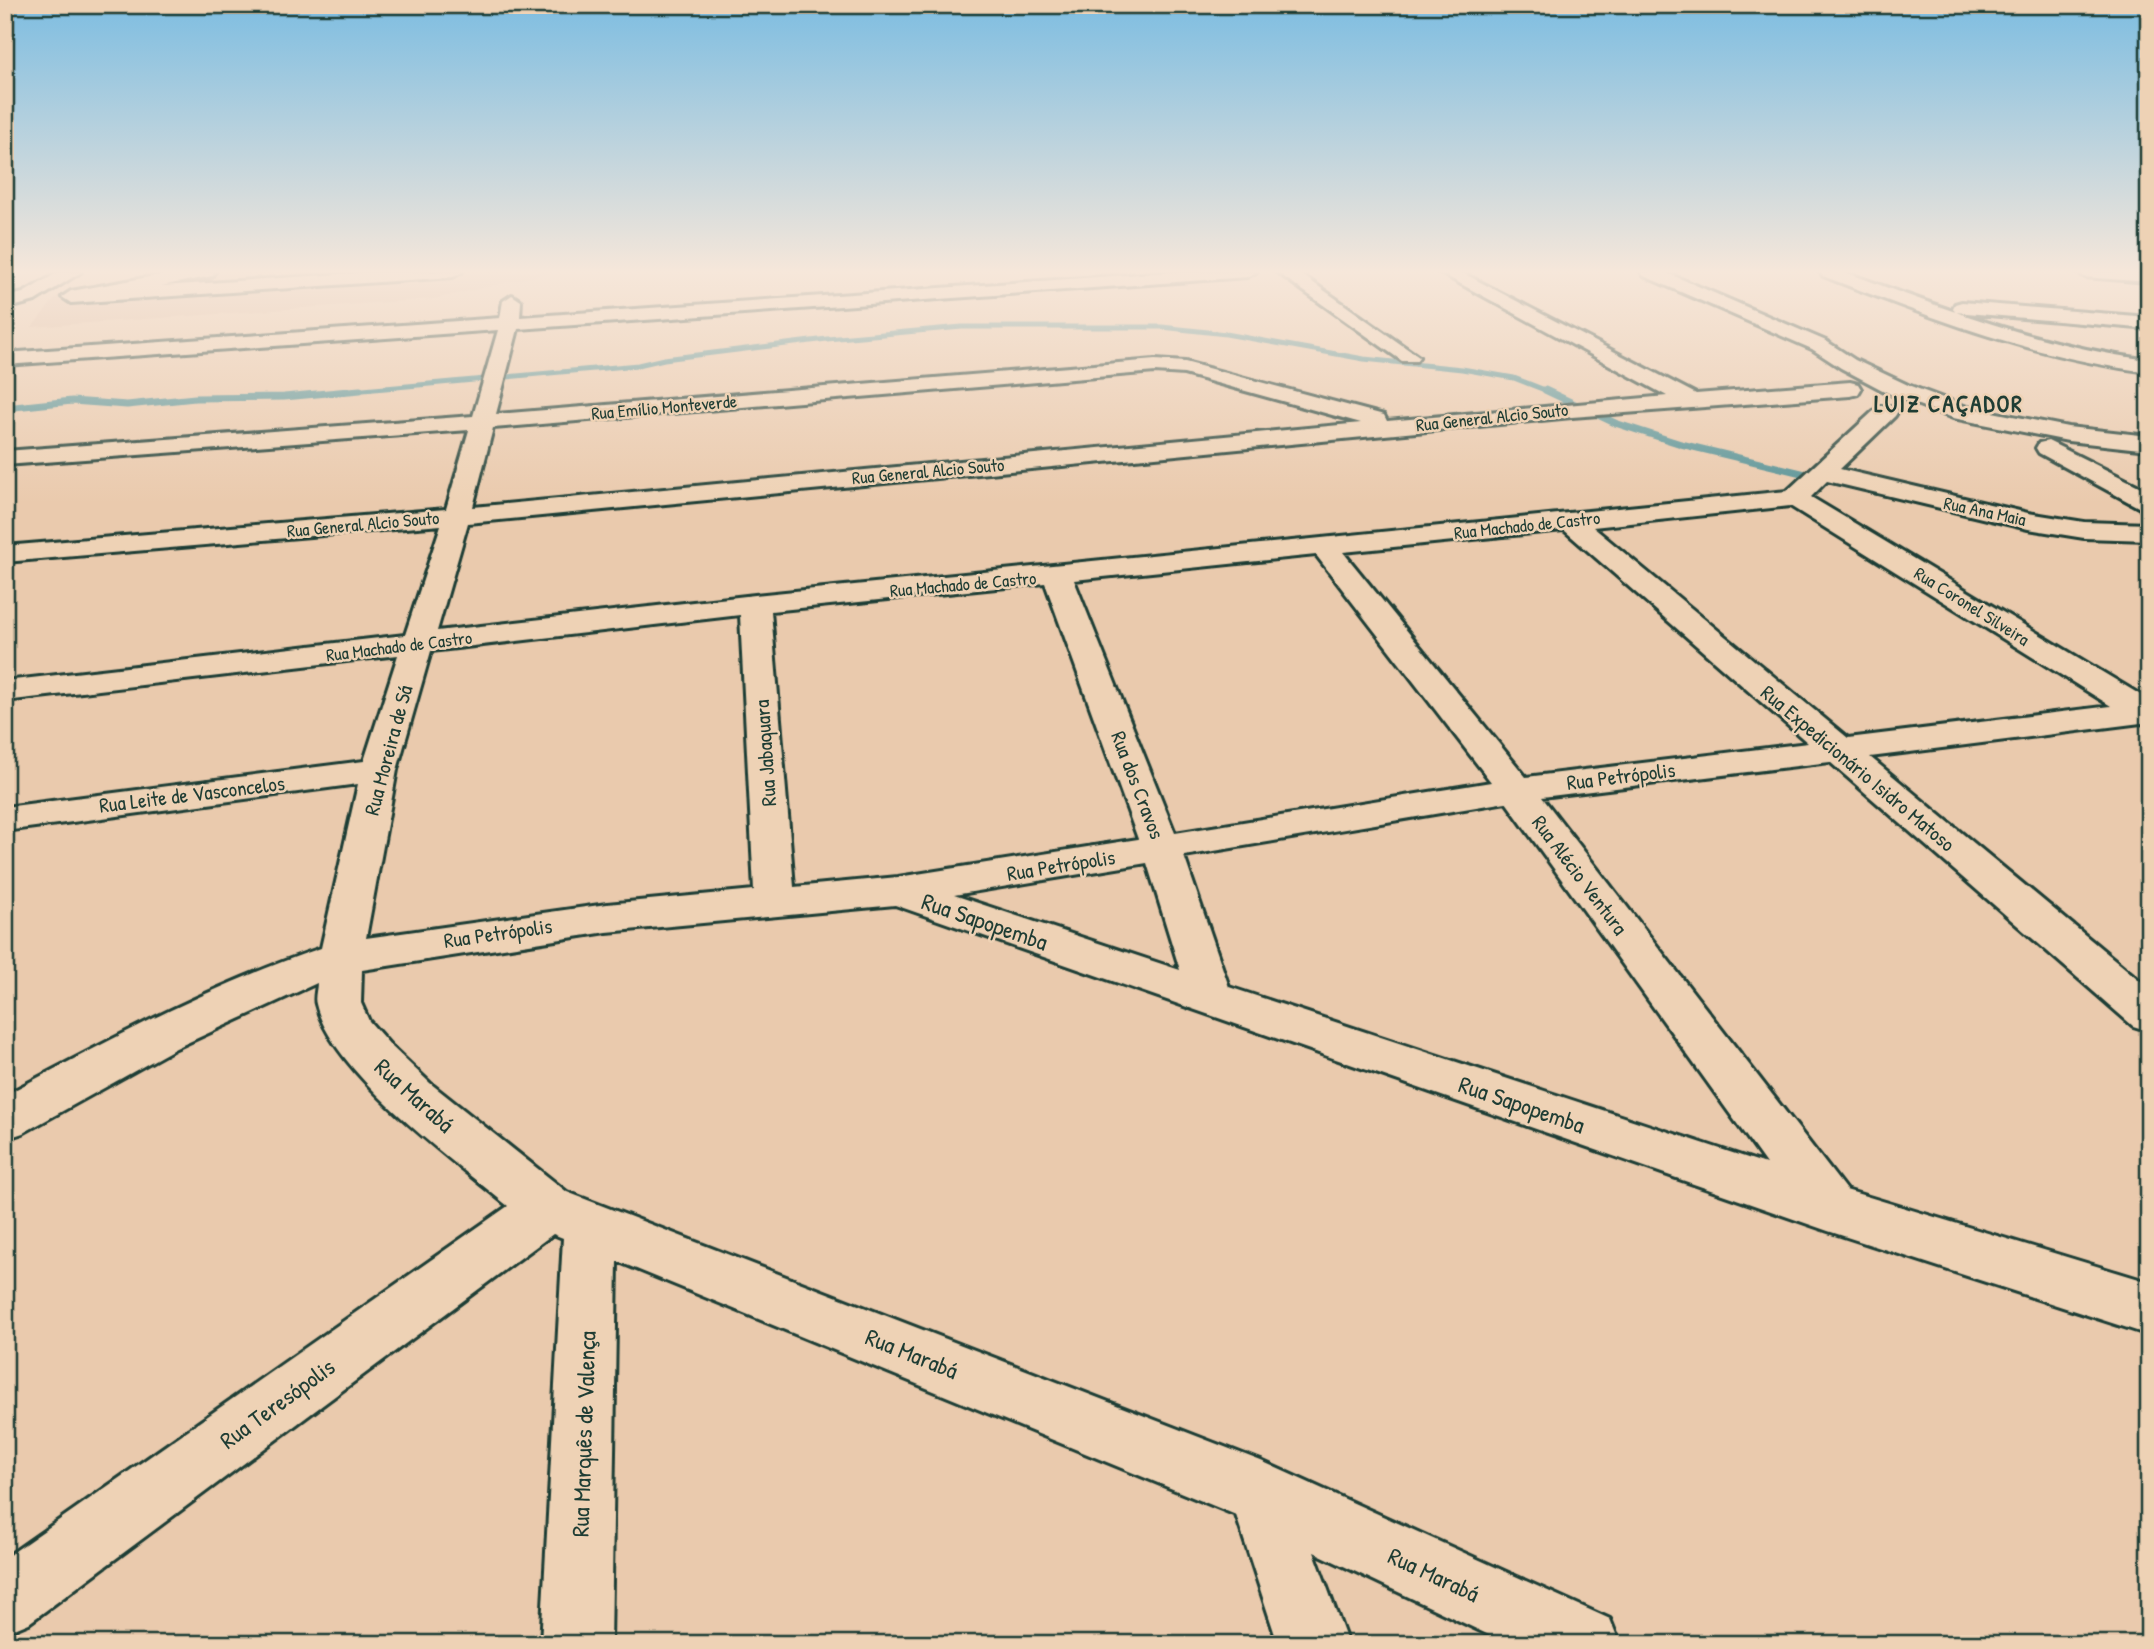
<svg xmlns="http://www.w3.org/2000/svg" width="2154" height="1649" viewBox="0 0 2154 1649" font-family="'Patrick Hand',sans-serif">
<style>
.built{fill:#debba0}
.lines{fill:none;stroke-linecap:round;stroke-linejoin:round}
.stream-far1{stroke:#579296;stroke-width:5}
.stream{stroke:#579296;stroke-width:7}
.minor-casing{stroke:#1f3d34;stroke-width:6}
.minor{fill:#eed2b5;fill-rule:evenodd}
.labels{text-anchor:middle;dominant-baseline:central;stroke-width:5;stroke-linejoin:round;paint-order:stroke}
.far-street-label{font-size:18px;fill:#1f3d34;stroke:#eed2b5}
.street-label{font-size:21px;fill:#1f3d34;stroke:#eed2b5}
.far-district-label{font-size:23px;font-weight:bold;letter-spacing:2px;fill:#1f3d34;stroke:#eed2b5}
.near-street-label{font-size:24px;fill:#1f3d34;stroke:#eed2b5}
</style>
<rect width="100%" height="100%" fill="#eacaad"/>
<filter id="ink" filterUnits="userSpaceOnUse"><feTurbulence type="fractalNoise" baseFrequency=".0143" numOctaves="2"/><feDisplacementMap in="SourceGraphic" scale="14" xChannelSelector="R" yChannelSelector="G"/><feConvolveMatrix kernelMatrix="1 2 1 2 8 2 1 2 1" color-interpolation-filters="sRGB"/></filter>
<g filter="url(#ink)">
<path class="built" d="M 176,272 L 553,272 L 434,299 L 32,327 L 58,295 Z"/>
<g class="lines">
<path class="stream-far1" d="M 341,392 L 638,365 L 664,359 L 827,339 L 962,327 L 1162,327 L 1226,334 L 1364,359 L 1462,369 L 1514,378 L 1550,392"/>
<path class="stream" d="M 1545,390 L 1615,423 L 1681,444 L 1818,477
M 5,408 L 72,401 L 127,405 L 195,398 L 284,397 L 360,390"/>
<defs>
<path id="minor" d="M 59,272 L 81,272 L 35,301 L 5,309 L 5,297 L 23,293 Z
M 177,272 L 215,272 L 212,276 L 161,286 L 371,272 L 462,272 L 453,277 L 71,303 L 62,297 L 71,291 Z
M 1170,272 L 1256,272 L 1247,277 L 518,329 L 496,414 L 1155,360 L 1185,362 L 1384,415 L 1387,421 L 1667,396 L 1439,272 L 1461,272 L 1696,394 L 1850,382 L 1858,384 L 1861,389 L 1858,394 L 1850,396 L 1572,417 L 468,523 L 437,631 L 755,595 L 1787,491 L 1879,406 L 1895,406 L 1898,411 L 1895,416 L 1840,469 L 2028,513 L 2084,522 L 2149,524 L 2149,540 L 2084,538 L 2028,529 L 1827,481 L 1811,497 L 2149,700 L 2149,725 L 2141,723 L 1870,757 L 2149,988 L 2149,1031 L 2133,1026 L 1830,762 L 1542,797 L 1846,1190 L 2149,1282 L 2149,1335 L 1828,1231 L 895,905 L 607,932 L 362,970 L 361,1003 L 369,1021 L 391,1046 L 430,1083 L 567,1192 L 1261,1461 L 1610,1619 L 1620,1644 L 1508,1644 L 1314,1552 L 1348,1644 L 1278,1644 L 1236,1515 L 617,1261 L 611,1644 L 541,1644 L 563,1238 L 553,1234 L 29,1623 L 5,1633 L 5,1558 L 508,1206 C 454,1161 332,1073 316,1004 C 314,998 317,989 317,983 L 176,1048 L 23,1133 L 5,1139 L 5,1095 C 108,1041 211,985 321,948 L 358,784 L 5,831 L 5,807 L 364,761 L 398,655 L 5,701 L 5,681 L 405,635 L 441,525 L 5,562 L 5,546 L 446,509 L 469,430 L 5,465 L 5,451 L 473,416 L 498,330 L 5,365 L 5,353 L 500,318 L 503,301 L 512,295 L 521,301 L 520,317 ZM 1155,372 L 1184,374 L 1361,423 L 473,507 L 493,428 ZM 1790,506 L 2111,706 L 1848,738 L 1593,527 ZM 1564,530 L 1808,743 L 1526,777 L 1343,552 ZM 1316,555 L 1491,782 L 1175,833 L 1074,580 ZM 1045,583 L 1138,839 L 898,877 L 794,887 L 771,611 ZM 740,615 L 754,890 L 607,904 L 366,938 L 397,770 L 431,651 ZM 1506,802 L 1766,1164 L 1229,987 L 1184,856 ZM 1147,863 L 1180,970 L 954,895 Z
M 1277,272 L 1298,272 L 1419,357 L 1416,361 L 1402,361 Z
M 1641,272 L 1665,272 L 1826,341 L 1855,360 L 1908,385 L 1967,407 L 2068,427 L 2149,436 L 2149,450 L 2068,441 L 1953,418 L 1892,395 L 1841,368 L 1812,349 L 1644,276 Z
M 1820,272 L 1845,272 C 1945,309 2042,346 2149,360 L 2149,372 C 2034,358 1930,317 1823,276 Z
M 2076,272 L 2149,272 L 2149,282 L 2085,277 Z
M 1962,302 L 2149,317 L 2149,329 L 1955,312 L 1953,308 L 1955,304 Z
M 2048,441 L 2149,491 L 2149,510 L 2140,508 L 2039,453 L 2036,448 L 2039,443 Z"/>
</defs>
<use href="#minor" class="minor-casing"/>
<use href="#minor" class="minor"/>
</g>
</g>
<linearGradient id="sky" x2="0" y2="1"><stop stop-color="#7dbde1"/><stop offset="0.54" stop-color="#f6e7da"/><stop offset="1" stop-color="#f6e7da" stop-opacity="0"/></linearGradient>
<rect width="2154" height="503" fill="url(#sky)"/>
<g class="labels">
<g class="far-street-label">
<text transform="translate(664 407) rotate(-5)">Rua Emílio Monteverde</text>
<text transform="translate(1492 417) rotate(-6)">Rua General Alcio Souto</text>
<text transform="translate(928 471) rotate(-5)">Rua General Alcio Souto</text>
<text transform="translate(1985 511) rotate(12)">Rua Ana Maia</text>
<text transform="translate(363 524) rotate(-5)">Rua General Alcio Souto</text>
<text transform="translate(1527 525) rotate(-6)">Rua Machado de Castro</text>
<text transform="translate(963 584) rotate(-5)">Rua Machado de Castro</text>
<text transform="translate(1972 606) rotate(32)">Rua Coronel Silveira</text>
<text transform="translate(399 646) rotate(-7)">Rua Machado de Castro</text>
</g>
<g class="street-label">
<text transform="translate(388 750) rotate(-75)">Rua Moreira de Sá</text>
<text transform="translate(765 753) rotate(-94)">Rua Jabaquara</text>
<text transform="translate(1858 768) rotate(40)">Rua Expedicionário Isidro Matoso</text>
<text transform="translate(1621 776) rotate(-7)">Rua Petrópolis</text>
<text transform="translate(1138 785) rotate(69)">Rua dos Cravos</text>
<text transform="translate(192 794) rotate(-7)">Rua Leite de Vasconcelos</text>
<text transform="translate(1061 865) rotate(-9)">Rua Petrópolis</text>
<text transform="translate(1580 875) rotate(53)">Rua Alécio Ventura</text>
<text transform="translate(498 933) rotate(-8)">Rua Petrópolis</text>
</g>
<g class="far-district-label">
<text x="1949" y="403">LUIZ CAÇADOR</text>
</g>
<g class="near-street-label">
<text transform="translate(985 921) rotate(19)">Rua Sapopemba</text>
<text transform="translate(415 1095) rotate(42)">Rua Marabá</text>
<text transform="translate(1522 1104) rotate(19)">Rua Sapopemba</text>
<text transform="translate(912 1353) rotate(22)">Rua Marabá</text>
<text transform="translate(277 1403) rotate(-36)">Rua Teresópolis</text>
<text transform="translate(583 1434) rotate(-88)">Rua Marquês de Valença</text>
<text transform="translate(1434 1574) rotate(25)">Rua Marabá</text>
</g>
</g>
<rect width="2154" height="1649" fill="none" stroke="#eed2b5" stroke-width="28"/>
<rect x="14" y="14" width="2126" height="1621" fill="none" stroke="#1f3d34" stroke-width="2.5" filter="url(#ink)"/>
</svg>
